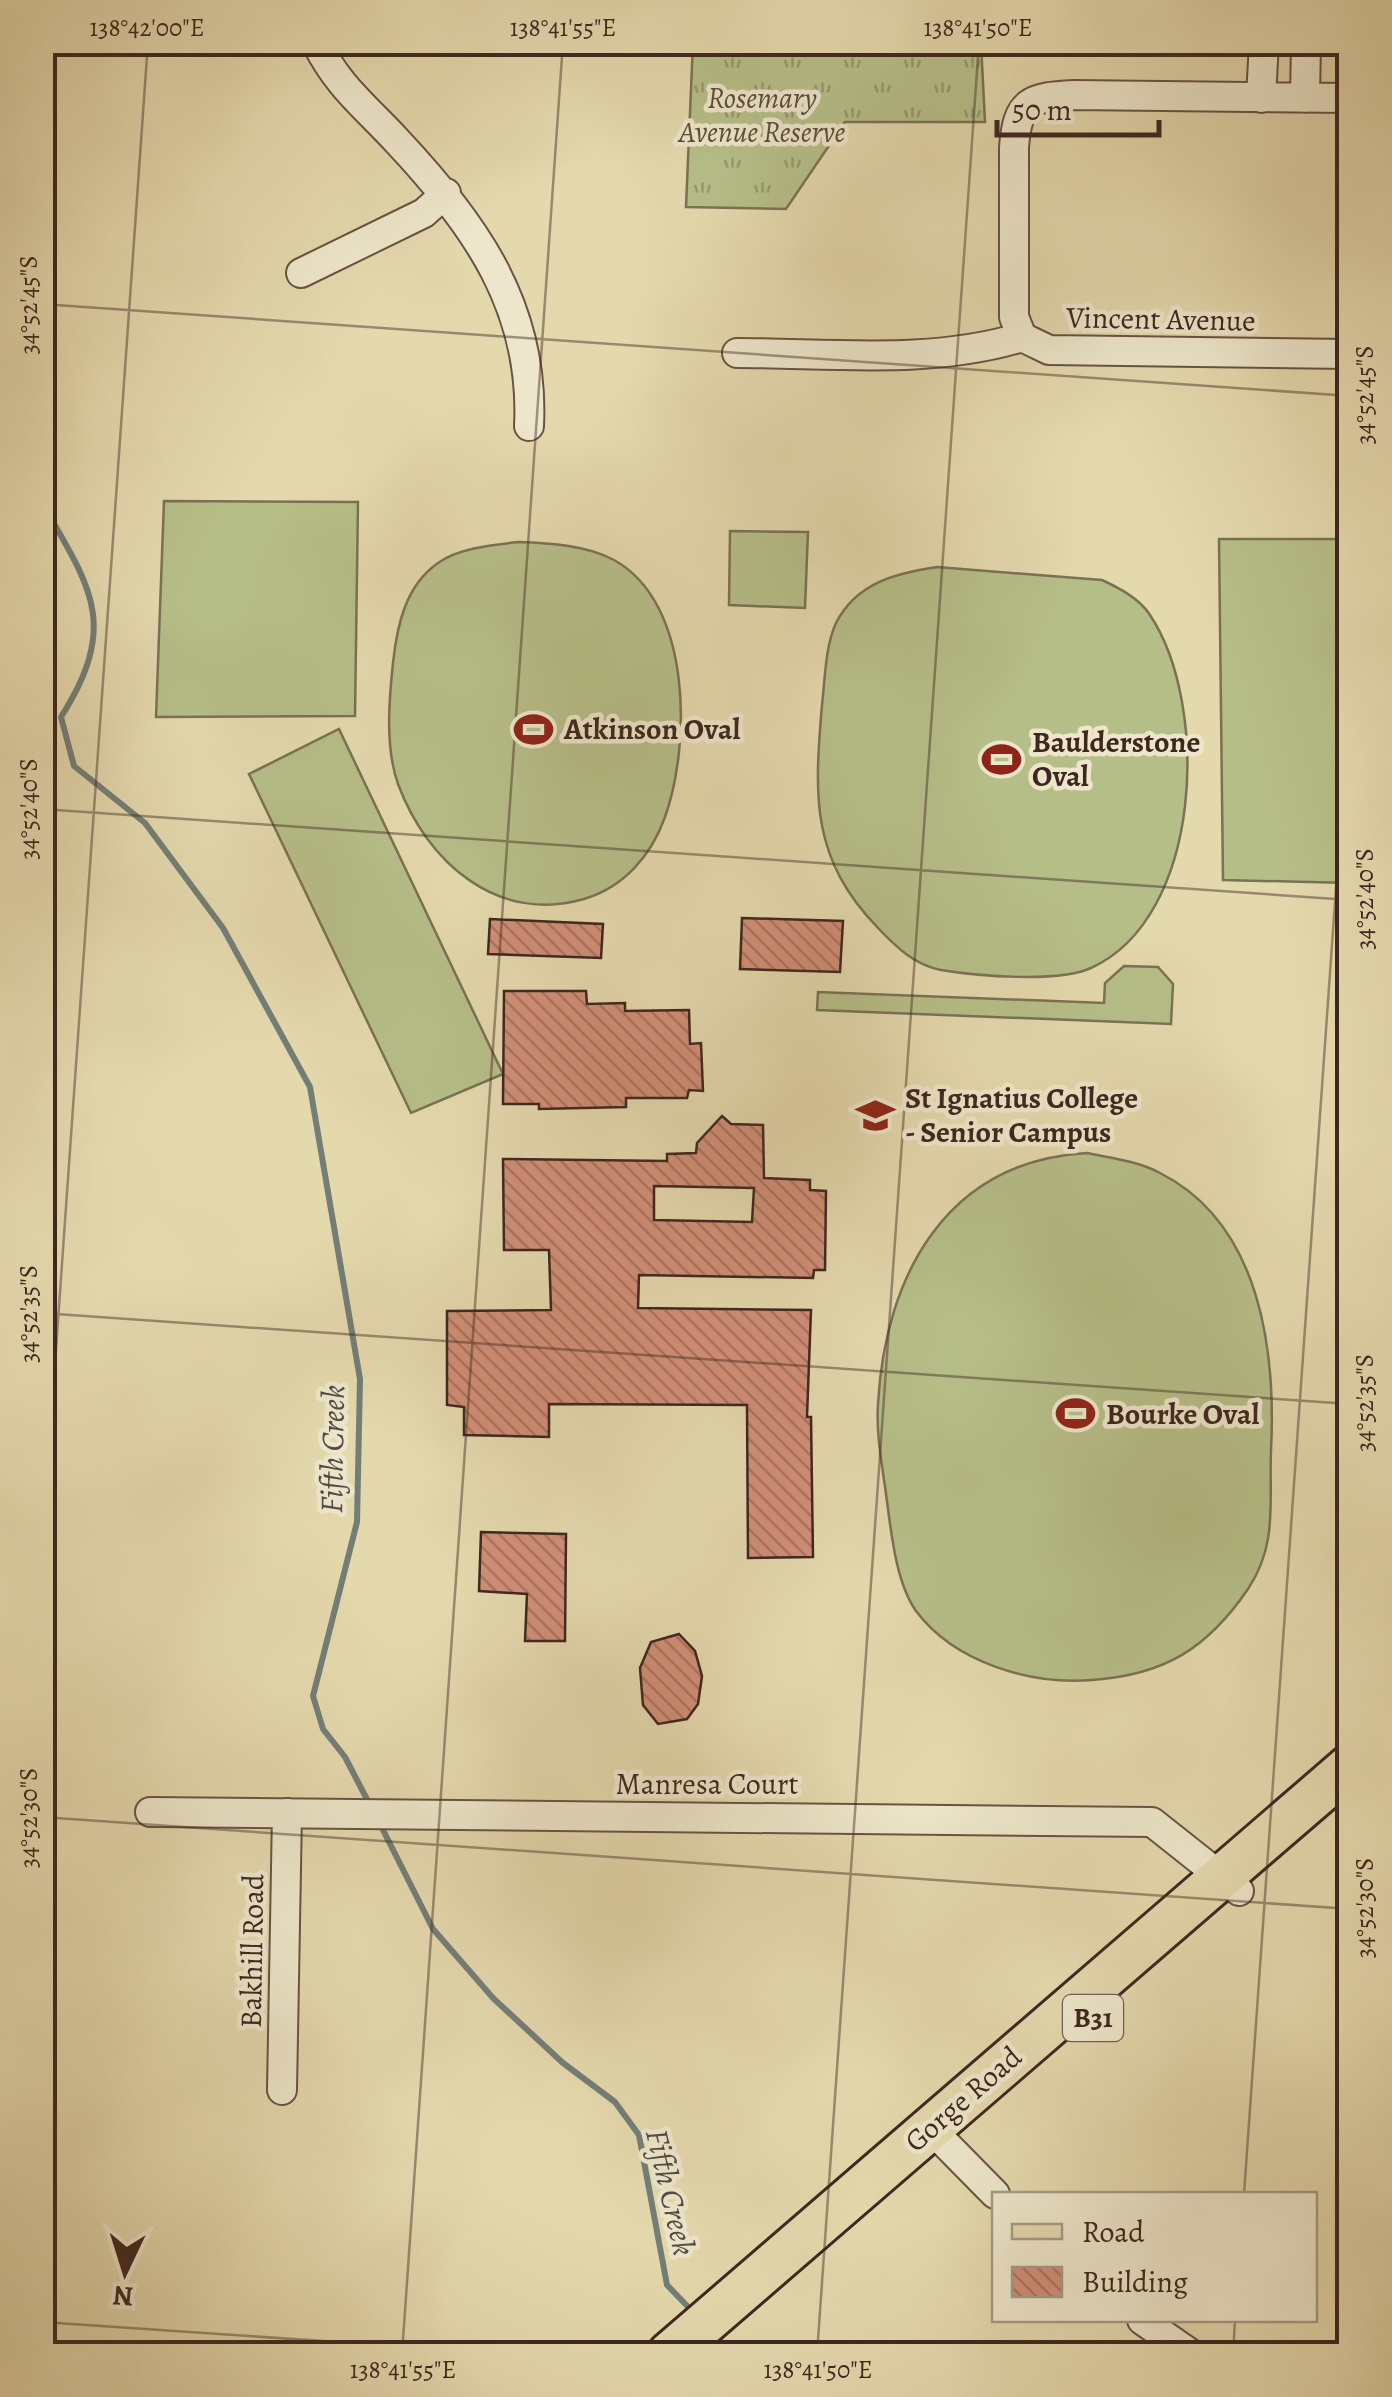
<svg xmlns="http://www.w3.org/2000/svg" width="1392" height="2397" viewBox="0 0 1392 2397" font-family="Alegreya,serif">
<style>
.grass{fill:url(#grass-tufts);stroke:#7a7254;stroke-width:2.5}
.pitch{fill:#b6be88;stroke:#7a7254;stroke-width:2.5}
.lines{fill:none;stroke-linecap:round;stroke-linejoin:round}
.stream{stroke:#737e77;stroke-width:6}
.building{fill:url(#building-back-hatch);stroke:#3e271f;stroke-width:2.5;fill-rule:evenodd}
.street-casing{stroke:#685342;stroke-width:32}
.primary-casing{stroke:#3e271f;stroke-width:48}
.street{stroke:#ede6ca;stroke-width:28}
.primary{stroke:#e4d8ad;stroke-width:42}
.ticks{fill:none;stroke:#3e271f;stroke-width:2.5;stroke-opacity:0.45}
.labels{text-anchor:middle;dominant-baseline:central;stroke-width:9;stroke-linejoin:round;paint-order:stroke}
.shield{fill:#ede6ca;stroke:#726052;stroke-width:2.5}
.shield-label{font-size:28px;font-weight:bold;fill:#3e271f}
.park-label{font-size:30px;font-style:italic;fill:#5c4d39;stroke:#ede6ca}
.street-label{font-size:30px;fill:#3e271f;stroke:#ede6ca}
.poi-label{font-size:30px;font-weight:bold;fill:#3e271f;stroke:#ede6ca;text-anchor:start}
.water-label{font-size:32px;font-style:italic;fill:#544b44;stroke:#ede6ca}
.neatline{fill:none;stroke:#3e271f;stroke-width:4}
.ticks-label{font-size:25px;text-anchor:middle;fill:#3e271f}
</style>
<defs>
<pattern id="grass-tufts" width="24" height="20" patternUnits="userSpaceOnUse" patternTransform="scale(2.5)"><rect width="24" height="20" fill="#b6be88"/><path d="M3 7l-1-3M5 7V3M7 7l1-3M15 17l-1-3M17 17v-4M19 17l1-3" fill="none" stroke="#959a6f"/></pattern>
<pattern id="building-back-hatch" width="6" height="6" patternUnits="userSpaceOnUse" patternTransform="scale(2.5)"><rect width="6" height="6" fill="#d18e77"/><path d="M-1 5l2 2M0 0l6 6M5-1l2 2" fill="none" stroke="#ab7461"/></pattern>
</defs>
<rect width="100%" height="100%" fill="#e4d8ad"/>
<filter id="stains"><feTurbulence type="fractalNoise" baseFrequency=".002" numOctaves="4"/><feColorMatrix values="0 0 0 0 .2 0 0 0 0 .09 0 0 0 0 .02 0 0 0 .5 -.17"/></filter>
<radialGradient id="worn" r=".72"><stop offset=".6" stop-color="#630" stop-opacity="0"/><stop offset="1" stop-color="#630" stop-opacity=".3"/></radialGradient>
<path class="grass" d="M 693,42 L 981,43 L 985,122 L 845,122 L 786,209 L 686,207 Z"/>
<path class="pitch" d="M 164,501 L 358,502 L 355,716 L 156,717 Z
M 730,531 L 808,532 L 805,608 L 729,605 Z
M 1219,539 L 1349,539 L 1349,883 L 1223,880 Z
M 518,542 C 549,543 586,545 614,560 C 692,603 691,744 665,817 C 651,856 624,887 584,899 C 497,924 427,862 398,784 C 385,747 389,701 393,663 C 397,626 405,586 438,563 C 459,548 492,545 518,542 Z
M 937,567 L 1102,580 C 1119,588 1139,598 1150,615 C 1210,705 1203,917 1091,968 C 1058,983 977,976 941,970 C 915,965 897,948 879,929 C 811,859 814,798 822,705 C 825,680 825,647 836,623 C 857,582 897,573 937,567 Z
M 339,729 L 503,1074 L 411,1113 L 249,774 Z
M 1124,966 L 1158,967 L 1173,984 L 1171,1024 L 817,1010 L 818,992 L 1104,1003 L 1105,983 Z
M 1087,1153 C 1111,1158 1138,1161 1160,1173 C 1261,1224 1276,1351 1271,1451 C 1269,1502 1278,1544 1248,1589 C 1207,1649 1164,1675 1092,1680 C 1031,1685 955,1663 916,1611 C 895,1581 891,1529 886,1494 C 882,1464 876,1434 878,1404 C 885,1276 946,1161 1087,1153 Z"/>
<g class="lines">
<path class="stream" d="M 42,503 C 92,589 119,625 61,717 L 74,766 L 145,823 L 223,928 L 310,1087 L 360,1379 L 357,1522 L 313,1696 L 323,1729 L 345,1757 L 371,1807
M 379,1822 L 433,1929 L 493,1998 L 563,2063 L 615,2102 L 639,2135 L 667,2285 L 693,2312
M 715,2336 L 732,2354"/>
</g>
<path class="building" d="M 742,918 L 843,921 L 840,972 L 740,969 Z
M 490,919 L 603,924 L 601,958 L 488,954 Z
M 504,991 L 586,991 L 587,1004 L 625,1003 L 625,1011 L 689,1010 L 690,1044 L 701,1043 L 703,1091 L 689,1090 L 687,1098 L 626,1098 L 626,1107 L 539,1109 L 539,1104 L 503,1104 Z
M 722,1116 L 731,1124 L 763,1125 L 764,1178 L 810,1180 L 810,1190 L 826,1191 L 825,1270 L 814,1270 L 813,1278 L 639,1275 L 638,1308 L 811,1310 L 807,1417 L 811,1417 L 813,1557 L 748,1558 L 747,1405 L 549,1404 L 549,1437 L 464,1435 L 464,1407 L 447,1405 L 447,1311 L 551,1310 L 549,1250 L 504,1250 L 503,1159 L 667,1161 L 667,1154 L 696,1153 L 697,1143 ZM 654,1186 L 754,1188 L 752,1222 L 654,1220 Z
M 481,1532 L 566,1534 L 565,1641 L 525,1641 L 527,1594 L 479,1591 Z
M 679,1634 L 695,1651 L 702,1676 L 698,1704 L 687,1719 L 658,1724 L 643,1705 L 640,1668 L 651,1642 Z"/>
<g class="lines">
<defs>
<path id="street" d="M 316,42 C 338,87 366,107 398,142 C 475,224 535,308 529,426
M 1261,98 L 1264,42
M 1305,98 L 1306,42
M 301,273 L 424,213 L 446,193
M 1022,337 L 1014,317 L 1014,148 C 1017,101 1030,97 1074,95 L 1350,98
M 737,353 C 831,353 931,365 1022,337 L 1049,350 L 1350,354
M 150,1812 L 1152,1822 L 1239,1891
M 282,2090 L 287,1813
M 930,2128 L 995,2194
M 1142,2320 L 1191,2354"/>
<path id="primary" d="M 669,2354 L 1350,1766"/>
</defs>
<use href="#street" class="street-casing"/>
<use href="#primary" class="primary-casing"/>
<use href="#street" class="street"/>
<use href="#primary" class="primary"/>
</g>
<path class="ticks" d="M 42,304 L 1350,396M 42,809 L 1350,900M 42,1313 L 1350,1404M 42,1548 L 148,42M 42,1817 L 1350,1909M 1244,2194 L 1350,689M 42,2322 L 514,2354M 402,2354 L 563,42M 817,2354 L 979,42M 1233,2354 L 1235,2320"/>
<defs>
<symbol id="stadium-bare" viewBox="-9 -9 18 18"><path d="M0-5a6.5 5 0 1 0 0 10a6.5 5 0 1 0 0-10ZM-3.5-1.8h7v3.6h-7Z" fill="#8f2418" stroke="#ede6ca" stroke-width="2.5" paint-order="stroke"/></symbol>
<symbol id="school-bare" viewBox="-9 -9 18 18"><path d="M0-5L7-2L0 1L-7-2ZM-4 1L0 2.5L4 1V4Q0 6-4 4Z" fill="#8f2418" stroke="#ede6ca" stroke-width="2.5" paint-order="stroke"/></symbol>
</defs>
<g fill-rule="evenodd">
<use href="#stadium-bare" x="506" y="702" width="55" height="55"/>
<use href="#stadium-bare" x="974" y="732" width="55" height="55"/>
<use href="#school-bare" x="848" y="1088" width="55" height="55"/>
<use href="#stadium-bare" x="1048" y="1386" width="55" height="55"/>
</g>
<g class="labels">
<rect class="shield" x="1063" y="1995" width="60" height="46" rx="8"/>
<g class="shield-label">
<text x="1093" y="2018">B31</text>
</g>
<g class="park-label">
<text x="762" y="98">Rosemary<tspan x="762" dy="34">Avenue Reserve</tspan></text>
</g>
<g class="street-label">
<text transform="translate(1161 319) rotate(1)">Vincent Avenue</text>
<text x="707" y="1784">Manresa Court</text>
<text transform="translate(252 1951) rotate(-89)">Bakhill Road</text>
<text transform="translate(963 2099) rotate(-41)">Gorge Road</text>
</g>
<g class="poi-label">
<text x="564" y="729">Atkinson Oval</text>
<text x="1032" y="742">Baulderstone<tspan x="1032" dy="34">Oval</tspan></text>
<text x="905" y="1098">St Ignatius College<tspan x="905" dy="34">- Senior Campus</tspan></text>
<text x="1106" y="1414">Bourke Oval</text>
</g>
<g class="water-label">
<text transform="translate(332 1449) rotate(-89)">Fifth Creek</text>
<text transform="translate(671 2192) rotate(77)">Fifth Creek</text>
</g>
</g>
<rect width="1392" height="2397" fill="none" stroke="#e4d8ad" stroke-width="110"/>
<rect x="992" y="2192" width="325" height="130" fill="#ede6ca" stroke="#a79a86" stroke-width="2.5"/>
<rect x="1012" y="2224" width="50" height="15" fill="#e4d8ad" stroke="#a79a86" stroke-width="2.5"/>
<text x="1082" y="2242" font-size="30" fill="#3e271f">Road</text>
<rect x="1012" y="2267" width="50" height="30" fill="url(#building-back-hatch)" stroke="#a79a86" stroke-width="2.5"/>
<text x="1082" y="2292" font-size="30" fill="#3e271f">Building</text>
<g transform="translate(125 2272) rotate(184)" stroke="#ede6ca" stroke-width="8" paint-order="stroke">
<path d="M0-8L18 38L0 25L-18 38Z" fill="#3e271f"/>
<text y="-15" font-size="28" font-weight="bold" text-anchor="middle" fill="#3e271f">N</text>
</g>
<path d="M997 120v15h162v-15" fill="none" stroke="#3e271f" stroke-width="5"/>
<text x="1012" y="120" font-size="30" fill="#3e271f" stroke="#ede6ca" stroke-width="8" paint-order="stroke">50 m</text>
<rect x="55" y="55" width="1282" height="2287" class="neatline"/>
<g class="ticks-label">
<text x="147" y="36">138°42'00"E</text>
<text x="563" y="36">138°41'55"E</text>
<text x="978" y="36">138°41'50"E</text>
<text transform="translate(28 305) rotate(-90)" y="9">34°52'45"S</text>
<text transform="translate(1364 395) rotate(-90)" y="9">34°52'45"S</text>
<text transform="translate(28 809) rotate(-90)" y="9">34°52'40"S</text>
<text transform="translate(1364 899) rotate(-90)" y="9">34°52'40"S</text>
<text transform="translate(28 1314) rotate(-90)" y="9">34°52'35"S</text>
<text transform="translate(1364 1403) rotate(-90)" y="9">34°52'35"S</text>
<text transform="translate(28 1818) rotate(-90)" y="9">34°52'30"S</text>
<text transform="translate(1364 1908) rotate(-90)" y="9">34°52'30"S</text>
<text x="403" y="2378">138°41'55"E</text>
<text x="818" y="2378">138°41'50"E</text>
</g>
<rect width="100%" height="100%" filter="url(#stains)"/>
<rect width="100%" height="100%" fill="url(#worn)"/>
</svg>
